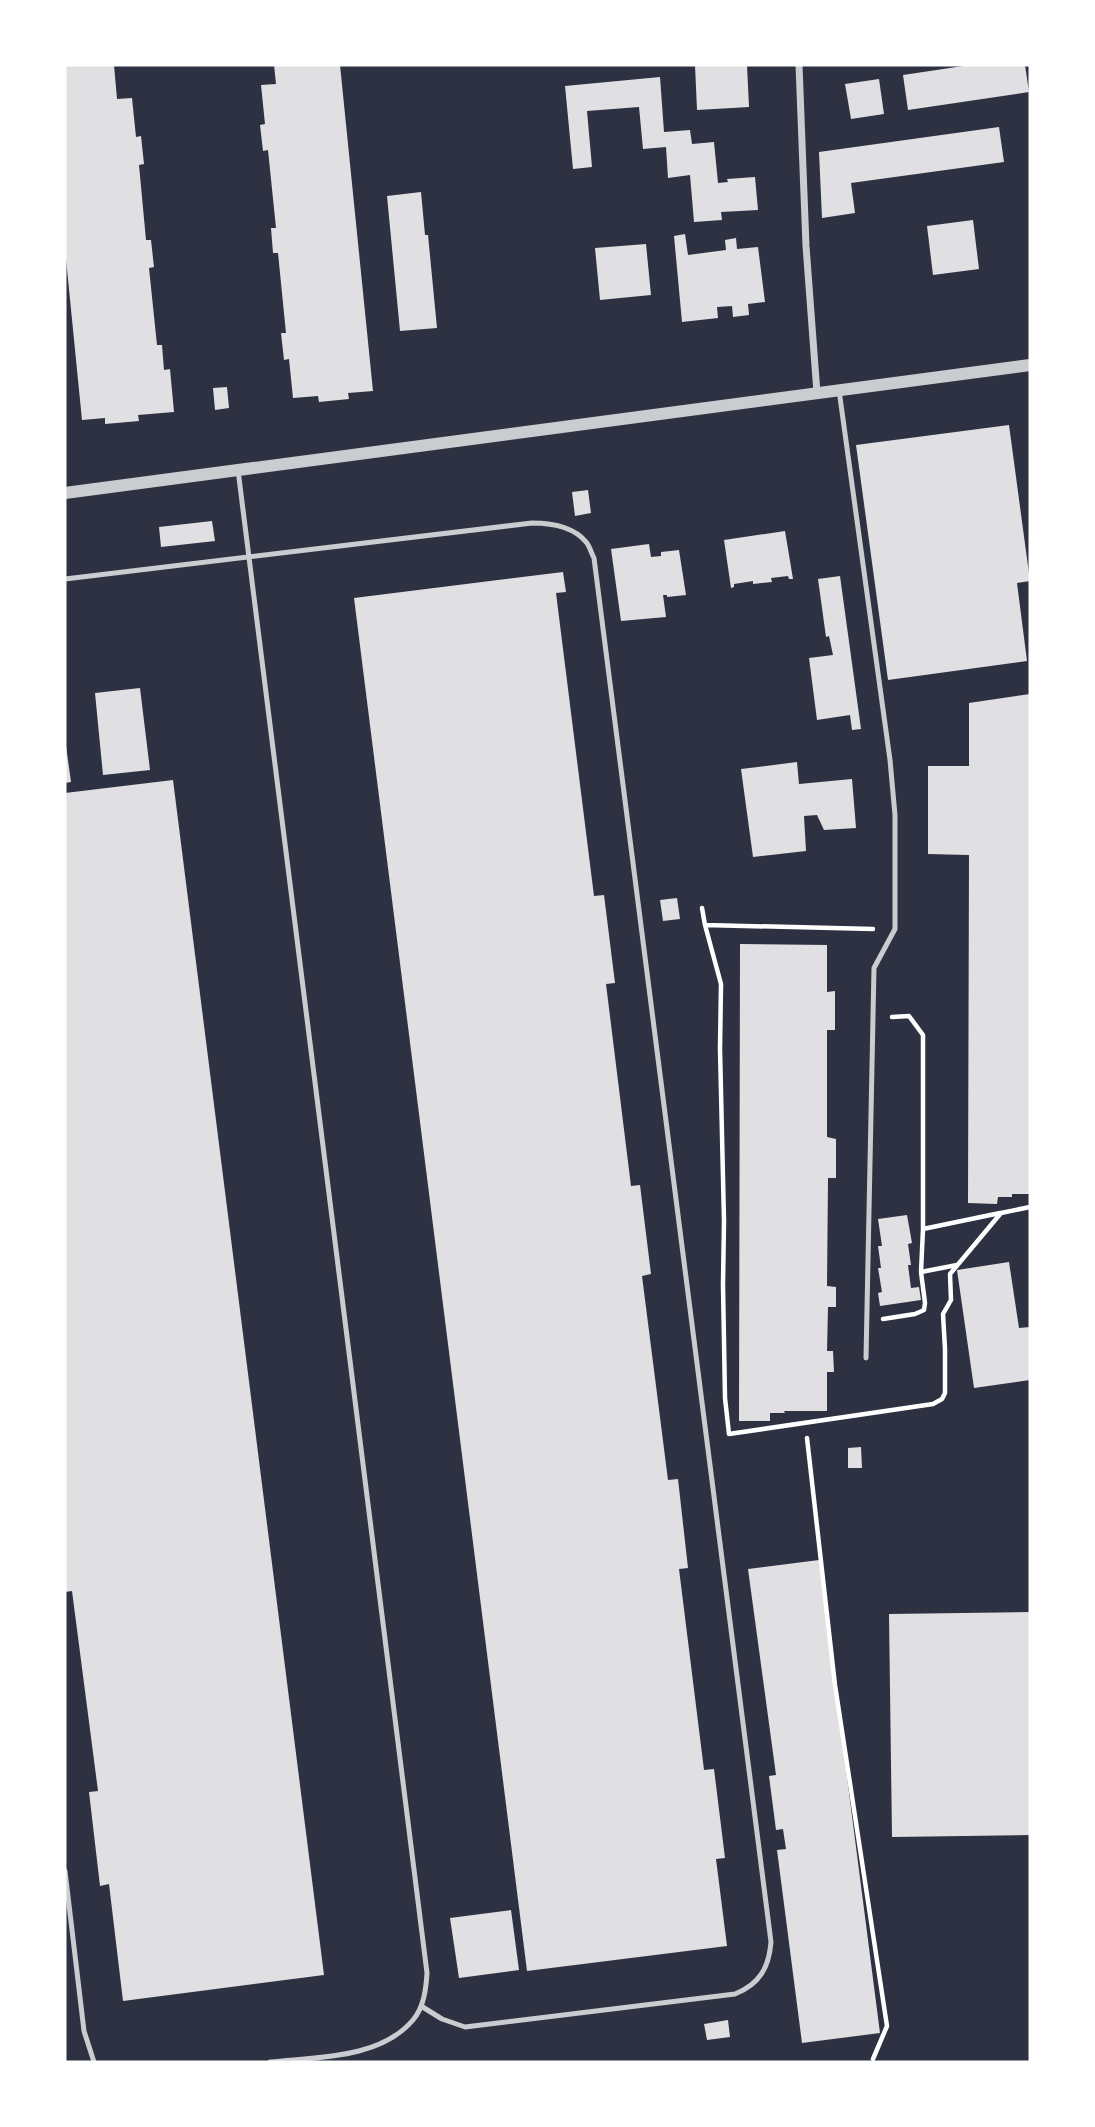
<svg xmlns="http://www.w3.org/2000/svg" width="1095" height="2127" viewBox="0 0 1095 2127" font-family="Inter,sans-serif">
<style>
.building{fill:#e0e0e3}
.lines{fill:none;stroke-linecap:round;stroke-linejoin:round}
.path{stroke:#fff;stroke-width:4.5}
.service{stroke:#caccd0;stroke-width:5}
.minor{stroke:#caccd0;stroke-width:7}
.tertiary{stroke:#caccd0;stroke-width:12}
</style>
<rect width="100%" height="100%" fill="#2d3142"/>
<path class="building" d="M 65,65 L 114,65 L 117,99 L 132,98 L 136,137 L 141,136 L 144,164 L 139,165 L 146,240 L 151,240 L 154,267 L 149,268 L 157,345 L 162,345 L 164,370 L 170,369 L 174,412 L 138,415 L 139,421 L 105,424 L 105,418 L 82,420 L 65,249 Z
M 274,65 L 340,65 L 373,391 L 348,393 L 349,399 L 319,402 L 318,396 L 293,398 L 289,359 L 284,360 L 281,333 L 286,333 L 278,253 L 273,253 L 271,228 L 276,228 L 268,150 L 263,151 L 260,125 L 265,124 L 261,85 L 276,84 Z
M 695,65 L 747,65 L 749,107 L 697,110 Z
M 970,65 L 1025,65 L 1029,92 L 908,110 L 903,75 Z
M 660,77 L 664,132 L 690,130 L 692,144 L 714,142 L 718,183 L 728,182 L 727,179 L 755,177 L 758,210 L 721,212 L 722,220 L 694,222 L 690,175 L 668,178 L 666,147 L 643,149 L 639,107 L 587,111 L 592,167 L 573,169 L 565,86 Z
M 879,79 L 884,114 L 851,119 L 845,84 Z
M 999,127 L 1004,162 L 851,183 L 855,213 L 822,218 L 819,152 Z
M 421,192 L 425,235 L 428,235 L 437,328 L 400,331 L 387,196 Z
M 973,220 L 979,269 L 933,275 L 927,226 Z
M 685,234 L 688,255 L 726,250 L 725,240 L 736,238 L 737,249 L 758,247 L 765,302 L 748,304 L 749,315 L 733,317 L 732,306 L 717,307 L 718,318 L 682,322 L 674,236 Z
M 646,244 L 651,295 L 600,300 L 595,248 Z
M 227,387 L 229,408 L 215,410 L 213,388 Z
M 1009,425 L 1030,581 L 1017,583 L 1027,661 L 888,680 L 856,445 Z
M 588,490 L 591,513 L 575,516 L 572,492 Z
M 212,521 L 215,541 L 161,547 L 159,527 Z
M 785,531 L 793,579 L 789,579 L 788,576 L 771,578 L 772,582 L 753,584 L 753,581 L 734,584 L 734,587 L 731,588 L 724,540 Z
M 649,544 L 651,557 L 661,556 L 661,552 L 679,550 L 686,595 L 667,597 L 667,595 L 663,595 L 666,617 L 621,621 L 611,549 Z
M 563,572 L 566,592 L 556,593 L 594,896 L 604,895 L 615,983 L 606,984 L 631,1186 L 640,1185 L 651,1274 L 642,1276 L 668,1480 L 678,1479 L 688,1568 L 679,1569 L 704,1770 L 714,1769 L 725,1858 L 716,1859 L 727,1946 L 527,1971 L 354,598 Z
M 840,576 L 861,729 L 852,730 L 850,715 L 817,720 L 809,658 L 833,655 L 829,636 L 826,637 L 818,579 Z
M 140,688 L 150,770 L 103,775 L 95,693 Z
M 1030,694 L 1030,1194 L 1012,1194 L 1012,1197 L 998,1197 L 997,1204 L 968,1203 L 969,855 L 928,854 L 928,766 L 969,766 L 969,703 Z
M 65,746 L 66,746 L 71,782 L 65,783 Z
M 797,762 L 799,784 L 852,779 L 856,828 L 824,830 L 817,815 L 804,816 L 806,851 L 753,857 L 741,769 Z
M 173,780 L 324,1975 L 123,2001 L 109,1884 L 100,1886 L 89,1792 L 98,1791 L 72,1591 L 65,1592 L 65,793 Z
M 677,898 L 680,919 L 663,921 L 660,900 Z
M 740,944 L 827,945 L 827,992 L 835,991 L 835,1030 L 827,1030 L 827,1137 L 836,1139 L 836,1178 L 828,1178 L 827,1286 L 836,1287 L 836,1307 L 828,1307 L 827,1351 L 833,1351 L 834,1372 L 827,1372 L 827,1411 L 784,1411 L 785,1413 L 770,1413 L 770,1421 L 739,1421 Z
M 907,1215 L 912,1243 L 908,1244 L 911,1265 L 908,1265 L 911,1288 L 919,1287 L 921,1300 L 880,1306 L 878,1293 L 882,1292 L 878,1268 L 881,1268 L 878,1246 L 882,1246 L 878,1219 Z
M 1009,1262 L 1019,1328 L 1030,1327 L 1030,1380 L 974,1388 L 957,1270 Z
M 861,1447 L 862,1468 L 848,1468 L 848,1448 Z
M 819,1560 L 880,2033 L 802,2043 L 777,1850 L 786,1849 L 783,1829 L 776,1830 L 769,1776 L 776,1775 L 748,1569 Z
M 1030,1612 L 1030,1835 L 892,1837 L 889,1614 Z
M 511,1910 L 519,1970 L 459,1978 L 450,1918 Z
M 728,2020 L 730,2037 L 707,2040 L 704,2024 Z"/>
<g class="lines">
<path class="path" d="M 702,908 L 705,925
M 873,929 L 705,925 L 721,984 L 720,1049 L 724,1221 L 723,1285 L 725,1398 L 729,1434 L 933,1404 L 942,1399 L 945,1393 L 945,1349 L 943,1314 L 951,1300 L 950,1274 L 1001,1213 L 1030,1207
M 892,1017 L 909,1016 L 923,1035 L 923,1229 L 1000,1213
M 923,1229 L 921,1272 L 957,1265
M 883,1319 L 915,1314 L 924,1310 L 925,1303 L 921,1272
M 807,1438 L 835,1685 L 887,2026 L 873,2059"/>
<path class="service" d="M 839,390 L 890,760 L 895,815 L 895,929 L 874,968 L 866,1358
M 238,470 L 427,1973 C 426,1989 424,2007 413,2020 C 380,2059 317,2057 270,2062
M 65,579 L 532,523 C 551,523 573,526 586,542 C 590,546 591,553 594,558 L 771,1942 C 769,1967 760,1984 735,1994 L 465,2027 L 442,2019 L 421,2006
M 65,1871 L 84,2031 L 94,2062"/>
<path class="minor" d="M 799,65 L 806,246 L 817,393"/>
<path class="tertiary" d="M 65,493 L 1030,365"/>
</g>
<rect width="1095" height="2127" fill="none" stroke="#ffffff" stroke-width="133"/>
</svg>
